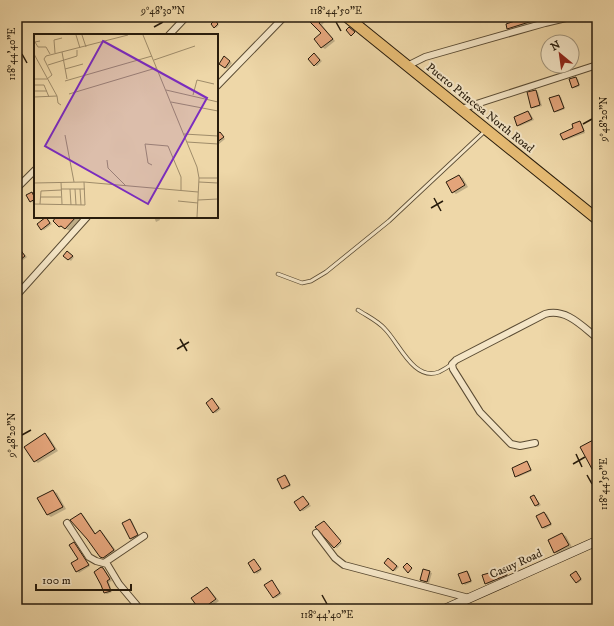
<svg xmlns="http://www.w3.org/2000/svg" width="614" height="626" viewBox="0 0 614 626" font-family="'IM FELL DW Pica',serif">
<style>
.shadow{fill:#0003}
.building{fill:#e3a47a;stroke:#281c0c}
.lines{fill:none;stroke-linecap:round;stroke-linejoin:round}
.lane-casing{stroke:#5a4b33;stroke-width:4.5}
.street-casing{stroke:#5a4b33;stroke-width:8}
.secondary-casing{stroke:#281c0c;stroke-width:10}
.primary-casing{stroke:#281c0c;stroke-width:12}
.lane{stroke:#f4e5c6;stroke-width:3}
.street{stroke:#f4e5c6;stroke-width:6}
.secondary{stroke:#f4e5c6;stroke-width:9}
.primary{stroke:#e7bc74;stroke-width:10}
.ticks{fill:none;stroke:#281c0c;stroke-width:1.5}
.labels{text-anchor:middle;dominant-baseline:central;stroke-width:4;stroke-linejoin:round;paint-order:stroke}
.street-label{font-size:12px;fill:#281c0c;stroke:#f4e5c6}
.inset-road{fill:none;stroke:#9f8c6a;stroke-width:1}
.view{fill:#7b2cbf;fill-opacity:0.15;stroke:#7b2cbf;stroke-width:2}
.inset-edge{fill:none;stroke:#281c0c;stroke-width:2}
.neatline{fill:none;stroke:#281c0c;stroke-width:1.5}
.ticks-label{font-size:10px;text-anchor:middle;fill:#281c0c}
</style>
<rect width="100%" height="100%" fill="#eed7a8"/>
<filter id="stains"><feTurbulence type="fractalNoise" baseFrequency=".005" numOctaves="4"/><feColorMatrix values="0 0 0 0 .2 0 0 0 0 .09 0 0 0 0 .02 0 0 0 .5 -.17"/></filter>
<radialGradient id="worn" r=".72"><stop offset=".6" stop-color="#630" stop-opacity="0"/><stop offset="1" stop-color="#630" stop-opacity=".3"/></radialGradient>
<path class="shadow" d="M 207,17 L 217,17 L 213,20 L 219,25 L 216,28 L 212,24 L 214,22 Z
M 306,17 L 329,17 L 322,25 L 335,41 L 325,49 L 322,47 L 315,39 L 323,33 Z
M 334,17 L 341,17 L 339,20 Z
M 522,17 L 544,17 L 545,19 L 511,30 L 508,28 Z
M 314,54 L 322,61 L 317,66 L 315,65 Z
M 225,57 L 232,63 L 227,69 L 220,64 Z
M 576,78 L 578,79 L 580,86 L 575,88 L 573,87 Z
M 536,91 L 538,92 L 542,106 L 534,108 L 532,107 Z
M 559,96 L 561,97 L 565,109 L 557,112 L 555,111 Z
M 528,112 L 530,113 L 534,120 L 520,126 L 518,125 Z
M 580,122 L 582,123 L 585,133 L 566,140 L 563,139 Z
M 220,133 L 225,139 L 219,144 L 217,143 L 217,136 Z
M 459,176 L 463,178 L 468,187 L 456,194 L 453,192 Z
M 32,193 L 35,196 L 35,202 L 33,203 L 28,195 Z
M 57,217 L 84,217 L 70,231 L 60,226 Z
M 154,217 L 159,217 L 160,220 L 156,222 Z
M 46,218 L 52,224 L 44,230 L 42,229 Z
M 20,250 L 27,257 L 23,260 L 17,254 L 17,252 Z
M 70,253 L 74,257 L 71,261 L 64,256 Z
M 212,400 L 221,409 L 216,413 L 214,412 Z
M 45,434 L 49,437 L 58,451 L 38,463 L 35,461 Z
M 597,439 L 597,470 L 592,468 Z
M 527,462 L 529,464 L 532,471 L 518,477 L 516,476 Z
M 285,476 L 287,477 L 291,486 L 285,489 L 283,488 Z
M 53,491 L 57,493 L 66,509 L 51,517 L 48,515 L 39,499 Z
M 534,496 L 541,505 L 538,507 L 536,506 Z
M 303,497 L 311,506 L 303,511 L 301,510 Z
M 544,513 L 547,514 L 552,525 L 545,529 L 543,528 L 537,517 Z
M 81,514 L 84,516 L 96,534 L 100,531 L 103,533 L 117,552 L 106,559 L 101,557 Z
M 130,520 L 132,521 L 139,536 L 133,539 L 131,538 Z
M 324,522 L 342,543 L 337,548 L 335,547 Z
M 562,534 L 566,536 L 572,547 L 558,554 L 555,552 Z
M 74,543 L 76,545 L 90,566 L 79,573 L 72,564 L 79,559 Z
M 254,560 L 262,570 L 257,574 L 255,572 Z
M 391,560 L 399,567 L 395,571 L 393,570 Z
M 103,568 L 105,570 L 112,581 L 109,582 L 112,592 L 107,594 L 105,593 Z
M 424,570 L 432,573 L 429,583 L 421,580 Z
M 467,572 L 469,573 L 472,582 L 465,585 L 463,583 Z
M 576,572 L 582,580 L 578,583 L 576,582 Z
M 506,573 L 509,576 L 488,584 L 486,583 L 488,574 L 491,577 Z
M 17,575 L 20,581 L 17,582 Z
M 272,581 L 282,594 L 276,598 L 274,597 Z
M 207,588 L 210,590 L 219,601 L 208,609 L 200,609 Z"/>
<path class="building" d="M 305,17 L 324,17 L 319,23 L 333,39 L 321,48 L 314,39 L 321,33 Z
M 519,17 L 542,17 L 542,18 L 507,29 L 506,24 L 515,21 L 514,19 Z
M 215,20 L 218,24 L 214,28 L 211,24 Z
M 349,27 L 355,32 L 351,36 L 346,30 Z
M 314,53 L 320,60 L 314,66 L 308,59 Z
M 224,56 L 230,61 L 225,68 L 219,64 Z
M 576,77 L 579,85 L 572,88 L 569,79 Z
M 536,90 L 540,105 L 531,108 L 527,92 Z
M 559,95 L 564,108 L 554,112 L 549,98 Z
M 528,111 L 532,119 L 517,126 L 514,117 Z
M 580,121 L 584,131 L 563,140 L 560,134 L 573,128 L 572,124 Z
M 220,132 L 224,137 L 217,142 L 217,134 Z
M 459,175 L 465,185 L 452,193 L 446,182 Z
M 32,192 L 35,199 L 30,202 L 26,195 Z
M 46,217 L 50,223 L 41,230 L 37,224 Z
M 56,217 L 76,217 L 65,229 L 61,226 L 59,227 L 53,221 Z
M 17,245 L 25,256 L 20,260 L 17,256 Z
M 67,251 L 73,256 L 68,260 L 63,256 Z
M 212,398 L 219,408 L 213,413 L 206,403 Z
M 45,433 L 55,449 L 34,462 L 24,447 Z
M 597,438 L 597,466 L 592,469 L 580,447 Z
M 527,461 L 531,470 L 515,477 L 512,468 Z
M 285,475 L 290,485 L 282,489 L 277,479 Z
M 53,490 L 63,507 L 47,515 L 37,498 Z
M 534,495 L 539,504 L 535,506 L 530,497 Z
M 303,496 L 309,504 L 300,511 L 294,502 Z
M 544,512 L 551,524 L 542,528 L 536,516 Z
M 81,513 L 95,534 L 100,530 L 114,550 L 103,558 L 100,557 L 87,539 L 70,520 Z
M 130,519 L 138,535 L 130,539 L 122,523 Z
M 324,521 L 341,541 L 334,548 L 315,527 Z
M 562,533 L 569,545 L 554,553 L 548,540 Z
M 74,542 L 89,565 L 76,572 L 71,563 L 78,559 L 69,545 Z
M 388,558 L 397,566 L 393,571 L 384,563 Z
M 254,559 L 261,569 L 254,573 L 248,563 Z
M 407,563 L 412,568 L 408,573 L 403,567 Z
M 101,567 L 103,568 L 110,579 L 107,581 L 111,591 L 104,593 L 101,585 L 94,572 Z
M 423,569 L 430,571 L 427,582 L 420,580 Z
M 467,571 L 471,581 L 462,584 L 458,574 Z
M 576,571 L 581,579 L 576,583 L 570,575 Z
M 506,572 L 507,575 L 485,584 L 482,575 L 489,573 L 490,576 Z
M 272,580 L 280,593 L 273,598 L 264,585 Z
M 207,587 L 216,599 L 202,609 L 199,609 L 191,598 Z"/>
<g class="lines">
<defs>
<path id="lane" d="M 278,274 L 302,283 L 311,281 L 326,272 L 389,221 L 485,131
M 358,310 C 367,316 378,321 385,329 C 399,343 414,382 439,372 C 443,370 448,367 452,364"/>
<path id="street" d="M 169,35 L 186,17
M 407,66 L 425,57 L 545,23 L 570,17
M 217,86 L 284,17
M 461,109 L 597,65
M 17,188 L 35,170
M 17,295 L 87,217
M 535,443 L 520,446 L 511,444 L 480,412 L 453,369 L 452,364 L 456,360 L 545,314 C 566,308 582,326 597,338
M 67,523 L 89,557 L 96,561 L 107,564 L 119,584 L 140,609
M 316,533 L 335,558 L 344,565 L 469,598
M 104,563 L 144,536"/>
<path id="secondary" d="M 445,609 L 597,541"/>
<path id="primary" d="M 347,17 L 597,219"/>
</defs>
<use href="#lane" class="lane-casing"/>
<use href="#street" class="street-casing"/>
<use href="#secondary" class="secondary-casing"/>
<use href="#primary" class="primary-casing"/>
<use href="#lane" class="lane"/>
<use href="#street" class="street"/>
<use href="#secondary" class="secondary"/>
<use href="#primary" class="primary"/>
</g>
<path class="ticks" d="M 336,22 L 341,31M 154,27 L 163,22M 22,54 L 27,63M 583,124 L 592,119M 434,198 L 441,211M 431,208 L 443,201M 180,339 L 187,351M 177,349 L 189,342M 22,435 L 31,430M 576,454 L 582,467M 573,464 L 585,457M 587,475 L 592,484M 322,595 L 327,604"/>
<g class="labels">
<g class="street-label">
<text transform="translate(480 108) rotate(39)">Puerto Princesa North Road</text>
<text transform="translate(516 564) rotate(-24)">Casuy Road</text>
</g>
</g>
<g transform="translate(34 34)">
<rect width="184" height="184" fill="#eed7a8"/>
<path class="inset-road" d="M 42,1 L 46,14M 48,1 L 52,13M 109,1 L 163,133 L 165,144 L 163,183M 6,7 L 1,8 L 4,13 L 12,13 L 16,20M 28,18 L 33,45M 21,19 L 20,6 L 28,4M 0,20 L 23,62 L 24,69 L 27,71M 120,26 L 161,12M 14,31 L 43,22 L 43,16M 31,35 L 49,30M 0,45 L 13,45 L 18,41 L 10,25 L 12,22 L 94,1M 31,47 L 118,22M 0,51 L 10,51 L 15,63M 132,56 L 184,68M 0,57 L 13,57M 35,60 L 122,34M 159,61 L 163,46 L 180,50M 0,63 L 23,62M 137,68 L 184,77M 150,100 L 184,102M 31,101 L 40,148M 153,108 L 184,110M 73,126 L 74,134 L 92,152M 118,131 L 114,129 L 111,110 L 134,112 L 147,143 L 147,156M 165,144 L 184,144M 27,148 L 28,170M 165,148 L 184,149M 0,149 L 50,148 L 164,158M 27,155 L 51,155M 36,155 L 37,171M 41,155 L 42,171M 46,155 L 47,171M 7,163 L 27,163M 164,166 L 184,165M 144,167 L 164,169M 0,170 L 51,171 L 50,148M 6,170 L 7,157 L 27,156"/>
<path class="view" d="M 69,7 L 173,64 L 114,170 L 11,112 Z"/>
<rect width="184" height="184" class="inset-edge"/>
</g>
<rect width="614" height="626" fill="none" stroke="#eed7a8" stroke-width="44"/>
<g transform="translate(560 54) rotate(331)"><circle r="19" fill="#f4e5c6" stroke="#a2957c"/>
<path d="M0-3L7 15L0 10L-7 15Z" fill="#8f2418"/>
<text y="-6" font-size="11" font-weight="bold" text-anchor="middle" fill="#281c0c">N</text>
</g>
<path d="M36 584v6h95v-6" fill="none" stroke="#281c0c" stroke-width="2"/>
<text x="42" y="584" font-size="12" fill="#281c0c" stroke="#f4e5c6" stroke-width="3" paint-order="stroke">100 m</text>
<rect x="22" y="22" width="570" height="582" class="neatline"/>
<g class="ticks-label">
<text x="163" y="14">9°48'30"N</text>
<text x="336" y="14">118°44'50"E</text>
<text transform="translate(11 54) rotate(-90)" y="4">118°44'40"E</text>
<text transform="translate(603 119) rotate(-90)" y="4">9°48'20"N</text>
<text transform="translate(11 435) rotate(-90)" y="4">9°48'20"N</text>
<text transform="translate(603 484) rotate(-90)" y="4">118°44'50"E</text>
<text x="327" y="618">118°44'40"E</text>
</g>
<rect width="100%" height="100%" filter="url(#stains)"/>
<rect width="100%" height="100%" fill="url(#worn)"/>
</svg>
